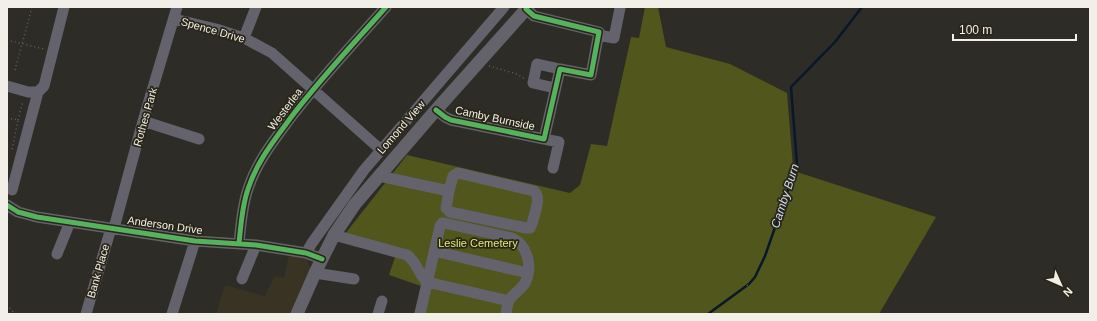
<svg xmlns="http://www.w3.org/2000/svg" width="1097" height="321" viewBox="0 0 1097 321" font-family="Helvetica,sans-serif">
<style>
.built{fill:#383322}
.green{fill:#51561c}
.lines{fill:none;stroke-linecap:round;stroke-linejoin:round}
.stream{stroke:#08172b;stroke-width:2.5}
.path{stroke:#626163;stroke-width:1.5;stroke-dasharray:1 3;stroke-linecap:butt}
.minor{stroke:#64636d;stroke-width:11}
.major{stroke:#64636c;stroke-width:13}
.cycleway-casing{stroke:#292518;stroke-width:8}
.cycleway{stroke:#56b35d;stroke-width:5}
.labels{text-anchor:middle;dominant-baseline:central;stroke-width:3.5;stroke-linejoin:round;paint-order:stroke}
.street-label{font-size:11px;fill:#f1efe7;stroke:#292518}
.park-label{font-size:11px;fill:#e2ef69;stroke:#292518}
.water-label{font-size:12px;font-style:italic;fill:#cfdef2;stroke:#292518}
</style>
<rect width="100%" height="100%" fill="#2e2c26"/>
<path class="built" d="M 289,254 L 306,258 L 312,271 L 292,314 L 216,314 L 225,285 L 265,296 L 274,276 L 284,278 Z"/>
<path class="green" d="M 645,7 L 658,7 L 666,47 L 730,64 L 787,93 L 793,167 L 800,173 L 936,217 L 879,314 L 414,314 L 421,286 L 389,275 L 395,257 L 341,239 L 407,155 L 570,193 L 580,185 L 591,144 L 607,146 L 631,37 L 639,38 Z"/>
<g class="lines">
<path class="stream" d="M 708,314 L 749,284 L 755,277 L 765,256 L 797,165 L 791,87 L 835,42 L 862,7"/>
<path class="path" d="M 7,40 L 44,49
M 489,66 L 517,74 L 525,79
M 15,70 L 32,7
M 7,118 L 18,120 L 12,150
M 18,120 L 23,101
M 7,154 L 11,154
M 747,285 L 749,288
M 7,305 L 15,314"/>
<path class="minor" d="M 174,19 L 216,29 L 244,38 L 272,53 L 381,150
M 598,35 L 614,38 L 620,8
M 244,38 L 256,7
M 7,86 L 28,92 L 38,92 L 44,86 L 64,7
M 555,88 L 533,83 L 537,64 L 560,69
M 436,110 L 445,117 L 451,120 L 544,139 L 560,69 L 591,75 L 599,32 L 534,16 L 526,9
M 143,121 L 199,139
M 544,139 L 559,142 L 553,168
M 379,176 L 449,191 L 446,208 L 450,212 L 526,228 L 530,228 L 532,224 C 534,215 542,197 534,191 L 458,173 L 453,176 L 449,191
M 12,190 L 38,92
M 7,205 L 18,212 L 37,217 L 195,241 L 256,245 L 306,253 L 322,259
M 114,228 L 143,121 L 177,7
M 334,235 L 407,255 C 418,263 418,274 427,282 L 509,301
M 239,243 C 241,225 242,206 248,189 C 257,161 275,139 292,116 C 321,78 354,43 386,7
M 434,251 L 528,273
M 306,253 L 312,243 L 364,170 L 504,7
M 57,254 L 70,222
M 315,273 L 354,279
M 242,279 L 256,245
M 86,314 L 111,228
M 172,314 L 195,241
M 378,314 L 382,301
M 420,314 L 440,226 L 442,223 L 444,223 L 512,238 C 528,245 533,268 525,283 C 521,290 514,293 510,299 C 507,303 507,309 506,314"/>
<path class="major" d="M 297,314 L 315,273 L 334,235 L 355,204 L 436,110 L 528,7"/>
<defs>
<path id="cycleway" d="M 436,110 L 445,117 L 451,120 L 544,139 L 560,69 L 591,75 L 599,32 L 534,16 L 526,9
M 7,205 L 18,212 L 37,217 L 195,241 L 256,245 L 306,253 L 322,259
M 239,243 C 241,225 242,206 248,189 C 257,161 275,139 292,116 C 321,78 354,43 386,7"/>
</defs>
<use href="#cycleway" class="cycleway-casing"/>
<use href="#cycleway" class="cycleway"/>
</g>
<g class="labels">
<g class="street-label">
<text transform="translate(213 30) rotate(16)">Spence Drive</text>
<text transform="translate(285 109) rotate(-53)">Westerlea</text>
<text transform="translate(145 117) rotate(-74)">Rothes Park</text>
<text transform="translate(495 118) rotate(12)">Camby Burnside</text>
<text transform="translate(401 127) rotate(-49)">Lomond View</text>
<text transform="translate(165 225) rotate(8)">Anderson Drive</text>
<text transform="translate(98 271) rotate(-74)">Bank Place</text>
</g>
<g class="park-label">
<text x="478" y="243">Leslie Cemetery</text>
</g>
<g class="water-label">
<text transform="translate(785 196) rotate(-72)">Camby Burn</text>
</g>
</g>
<rect width="1097" height="321" fill="none" stroke="#f1efe7" stroke-width="16"/>
<g transform="translate(1061 285) rotate(135)" stroke="#292518" stroke-width="3" paint-order="stroke">
<path d="M0-3L7 15L0 10L-7 15Z" fill="#f1efe7"/>
<text y="-6" font-size="11" font-weight="bold" text-anchor="middle" fill="#f1efe7">N</text>
</g>
<path d="M953 34v6h123v-6" fill="none" stroke="#f1efe7" stroke-width="2"/>
<text x="959" y="34" font-size="12" fill="#f1efe7" stroke="#292518" stroke-width="3" paint-order="stroke">100 m</text>
</svg>
